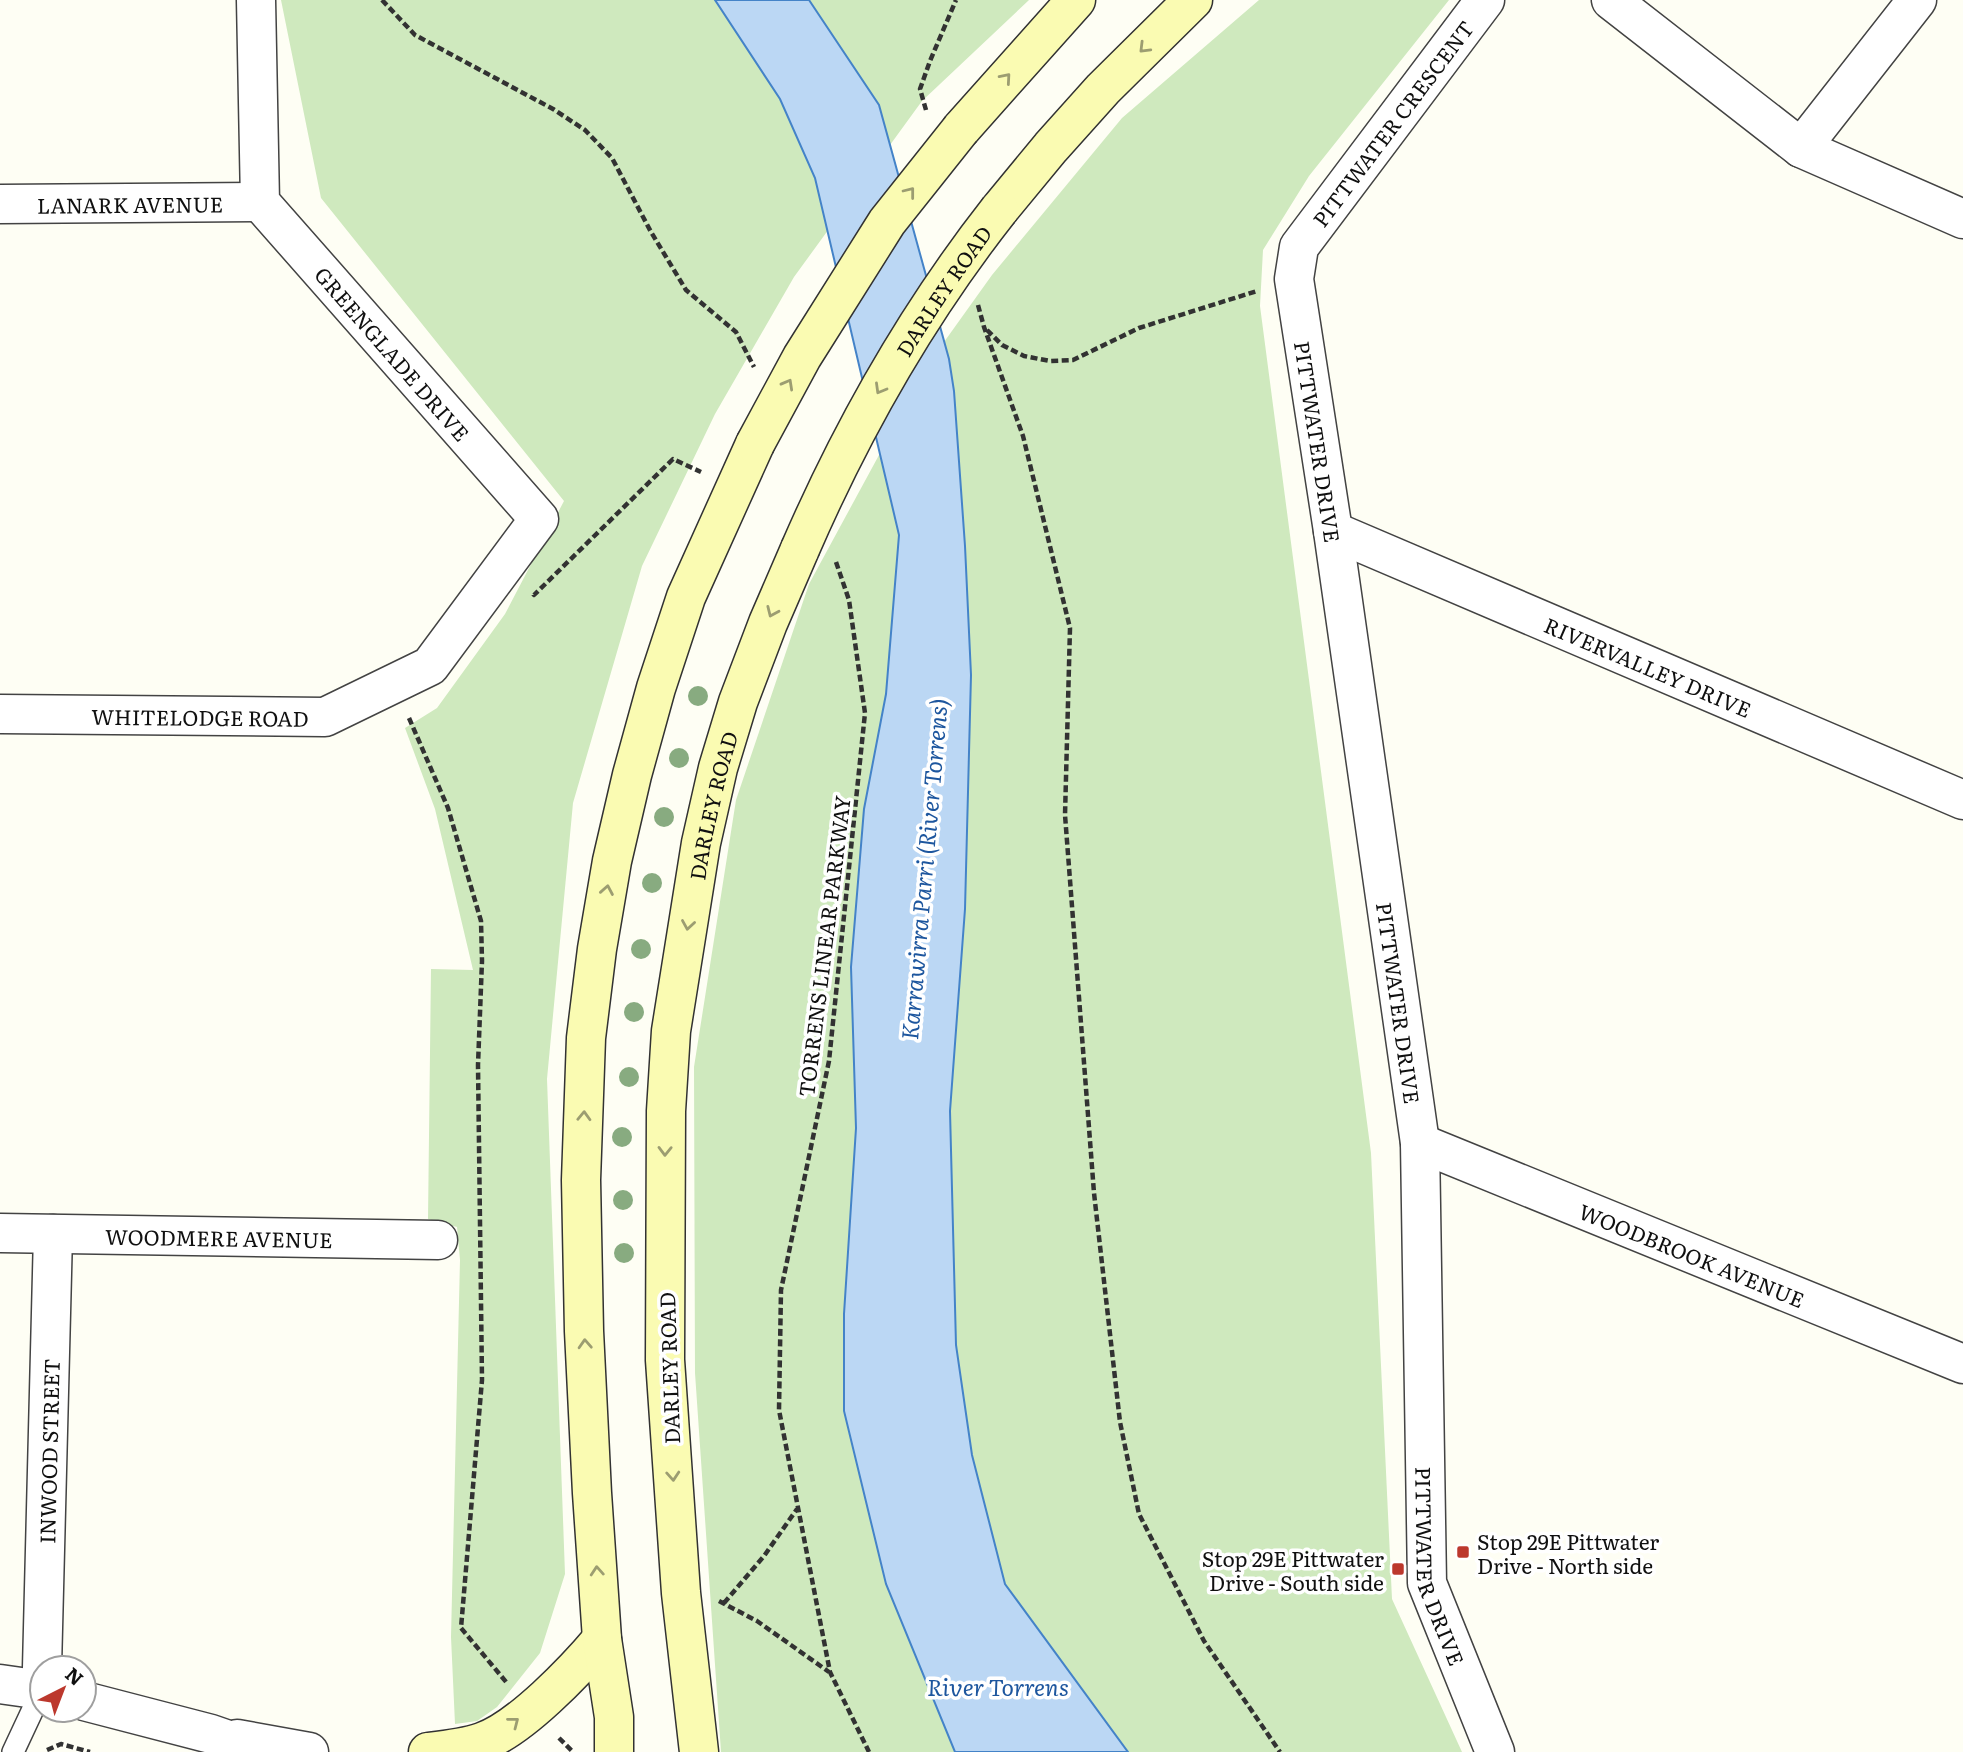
<svg xmlns="http://www.w3.org/2000/svg" width="1963" height="1752" viewBox="0 0 1963 1752" font-family="Literata,serif">
<style>
.green{fill:#cfe9be}
.water{fill:#bbd7f4;stroke:#4483c8;stroke-width:2}
.lines{fill:none;stroke-linecap:round;stroke-linejoin:round}
.service-casing{stroke:#434343;stroke-width:24}
.minor-casing{stroke:#434343;stroke-width:41}
.secondary-casing{stroke:#323232;stroke-width:41}
.path{stroke:#323232;stroke-width:4.5;stroke-dasharray:7 3.5;stroke-linecap:butt}
.service{stroke:#fff;stroke-width:21}
.minor{stroke:#fff;stroke-width:38}
.secondary{stroke:#fafbb2;stroke-width:38}
.secondary-bridge-casing{stroke:#323232;stroke-width:41;stroke-linecap:butt}
.secondary-bridge{stroke:#fafbb2;stroke-width:38}
.tree{fill:#88ab80}
.oneway{stroke:#9c9d71}
.poi-dot{fill:#bc382d;stroke:#fff;stroke-width:2.5}
.labels{text-anchor:middle;dominant-baseline:central;stroke-width:7;stroke-linejoin:round;paint-order:stroke}
.street-label{font-size:21px;fill:#101010;stroke:#fff}
.poi-label{font-size:21px;fill:#101010;stroke:#fff;text-anchor:start}
.water-label{font-size:23px;font-style:italic;fill:#1d569e;stroke:#fff}
</style>
<rect width="100%" height="100%" fill="#fefef4"/>
<path class="green" d="M 281,0 L 1029,0 L 922,101 L 794,277 L 715,414 L 642,566 L 573,803 L 547,1079 L 565,1574 L 540,1653 L 497,1707 L 477,1721 L 455,1724 L 451,1637 L 460,1260 L 457,1227 L 428,1219 L 431,969 L 473,970 L 435,809 L 405,728 L 437,708 L 505,614 L 564,501 L 321,198 Z
M 1259,0 L 1449,0 L 1309,176 L 1263,250 L 1260,306 L 1371,1153 L 1392,1599 L 1462,1752 L 721,1752 L 695,1373 L 694,1067 L 736,800 L 809,584 L 929,363 L 992,275 L 1122,118 Z"/>
<path class="water" d="M 715,0 L 809,0 L 879,105 L 949,359 L 954,391 L 965,546 L 971,675 L 965,909 L 950,1111 L 956,1345 L 972,1455 L 1005,1584 L 1128,1752 L 955,1752 L 886,1584 L 844,1411 L 844,1314 L 856,1128 L 851,967 L 864,809 L 886,694 L 899,535 L 815,178 L 780,99 Z"/>
<g class="lines">
<defs>
<path id="service" d="M 13,1752 L 42,1690"/>
<g id="minor">
<path id="s1" d="M 1485,0 L 1299,247 L 1294,279 L 1333,531 L 1420,1143 L 1427,1583 L 1495,1752"/>
<path d="M 1611,0 L 1801,148 L 1963,219"/>
<path d="M 1801,148 L 1917,0"/>
<path id="s2" d="M 0,204 L 260,202"/>
<path id="s3" d="M 1333,531 L 1963,800"/>
<path id="s4" d="M 0,714 L 325,717 L 430,666 L 539,519 L 260,202 L 256,0"/>
<path id="s5" d="M 1420,1143 L 1963,1364"/>
<path id="s6" d="M 0,1233 L 438,1240"/>
<path id="s7" d="M 42,1668 L 53,1234"/>
<path d="M 0,1684 L 42,1690"/>
<path d="M 84,1701 L 211,1734 L 263,1752"/>
<path d="M 237,1739 L 309,1752"/>
</g>
<g id="secondary">
<path d="M 961,129 L 1076,0"/>
<path d="M 999,210 L 1051,147 L 1103,89 L 1193,0"/>
<path d="M 428,1752 C 446,1750 465,1748 482,1742 C 520,1729 576,1670 602,1639"/>
<path d="M 614,1752 L 614,1717 L 602,1639 L 592,1493 L 584,1331 L 581,1180 L 586,1038 L 597,949 L 612,861 L 632,775 L 656,688 L 686,597 L 755,444"/>
<path id="s8" d="M 699,1752 L 681,1593 L 665,1360 L 666,1111 L 671,1031 L 701,843 L 718,768 L 738,702 L 768,623 L 800,549"/>
</g>
</defs>
<use href="#service" class="service-casing"/>
<use href="#minor" class="minor-casing"/>
<use href="#secondary" class="secondary-casing"/>
<path class="path" d="M 382,0 L 415,35 L 553,109 L 585,130 L 612,158 L 651,232 L 686,290 L 736,332 L 754,367
M 926,110 L 920,89 L 930,61 L 956,0
M 978,305 L 984,327 L 1023,436 L 1070,628 L 1065,815 L 1094,1193 L 1120,1422 L 1139,1514 L 1204,1641 L 1280,1752
M 987,330 L 1002,345 L 1024,356 L 1050,361 L 1073,360 L 1139,328 L 1257,291
M 836,562 L 849,600 L 865,713 L 829,1061 L 781,1290 L 779,1410 L 830,1672 L 869,1752
M 533,594 L 534,595 L 673,459 L 701,472
M 409,718 L 448,808 L 481,921 L 482,961 L 478,1065 L 482,1380 L 461,1628 L 507,1683
M 719,1601 L 757,1621 L 829,1672
M 724,1603 L 764,1556 L 797,1509
M 559,1738 L 573,1752
M 47,1750 L 61,1744 L 90,1752"/>
<use href="#service" class="service"/>
<use href="#minor" class="minor"/>
<use href="#secondary" class="secondary"/>
<defs>
<g id="secondary-bridge">
<path d="M 755,444 L 802,357 L 887,222 L 961,129"/>
<path id="s9" d="M 800,549 C 852,429 918,313 999,210"/>
</g>
</defs>
<use href="#secondary-bridge" class="secondary-bridge-casing"/>
<use href="#secondary-bridge" class="secondary-bridge"/>
</g>
<g class="tree">
<circle cx="698" cy="696" r="10"/>
<circle cx="679" cy="758" r="10"/>
<circle cx="664" cy="817" r="10"/>
<circle cx="652" cy="883" r="10"/>
<circle cx="641" cy="949" r="10"/>
<circle cx="634" cy="1012" r="10"/>
<circle cx="629" cy="1077" r="10"/>
<circle cx="622" cy="1137" r="10"/>
<circle cx="623" cy="1200" r="10"/>
<circle cx="624" cy="1253" r="10"/>
</g>
<defs><path id="oneway-chevron" d="M-2-3.5L2.5 0L-2 3.5" fill="none" stroke-width="1.6" stroke-linecap="round" stroke-linejoin="round" transform="scale(1.75)"/></defs>
<g class="oneway">
<use href="#oneway-chevron" transform="translate(1144 48) rotate(135)"/>
<use href="#oneway-chevron" transform="translate(1006 78) rotate(-49)"/>
<use href="#oneway-chevron" transform="translate(910 192) rotate(-52)"/>
<use href="#oneway-chevron" transform="translate(788 384) rotate(-61)"/>
<use href="#oneway-chevron" transform="translate(880 389) rotate(120)"/>
<use href="#oneway-chevron" transform="translate(772 612) rotate(114)"/>
<use href="#oneway-chevron" transform="translate(607 890) rotate(-80)"/>
<use href="#oneway-chevron" transform="translate(688 925) rotate(99)"/>
<use href="#oneway-chevron" transform="translate(584 1116) rotate(-88)"/>
<use href="#oneway-chevron" transform="translate(665 1151) rotate(91)"/>
<use href="#oneway-chevron" transform="translate(585 1344) rotate(-93)"/>
<use href="#oneway-chevron" transform="translate(673 1476) rotate(86)"/>
<use href="#oneway-chevron" transform="translate(597 1571) rotate(-94)"/>
<use href="#oneway-chevron" transform="translate(514 1722) rotate(-38)"/>
</g>
<g class="poi-dot">
<rect x="1456" y="1545" width="14" height="14" rx="3.5"/>
<rect x="1391" y="1562" width="14" height="14" rx="3.5"/>
</g>
<g class="labels">
<g class="street-label">
<text transform="translate(1392 123) rotate(-53)">PITTWATER CRESCENT</text>
<text stroke="none"><textPath href="#s2" startOffset="130">LANARK AVENUE</textPath></text>
<text stroke="none"><textPath href="#s9" startOffset="296">DARLEY ROAD</textPath></text>
<text transform="translate(393 353) rotate(49)">GREENGLADE DRIVE</text>
<text stroke="none"><textPath href="#s1" startOffset="506">PITTWATER DRIVE</textPath></text>
<text stroke="none"><textPath href="#s3" startOffset="343">RIVERVALLEY DRIVE</textPath></text>
<text stroke="none"><textPath href="#s4" startOffset="200">WHITELODGE ROAD</textPath></text>
<text stroke="none"><textPath href="#s8" startOffset="952">DARLEY ROAD</textPath></text>
<text transform="translate(823 946) rotate(-83)">TORRENS LINEAR PARKWAY</text>
<text stroke="none"><textPath href="#s1" startOffset="1073">PITTWATER DRIVE</textPath></text>
<text stroke="none"><textPath href="#s6" startOffset="219">WOODMERE AVENUE</textPath></text>
<text stroke="none"><textPath href="#s5" startOffset="294">WOODBROOK AVENUE</textPath></text>
<text transform="translate(668 1368) rotate(-92)">DARLEY ROAD</text>
<text stroke="none"><textPath href="#s7" startOffset="217">INWOOD STREET</textPath></text>
<text stroke="none"><textPath href="#s1" startOffset="1640">PITTWATER DRIVE</textPath></text>
</g>
<g class="poi-label">
<text x="1477" y="1540">Stop 29E Pittwater<tspan x="1477" dy="24">Drive - North side</tspan></text>
<text x="1384" y="1557" text-anchor="end">Stop 29E Pittwater<tspan x="1384" dy="24">Drive - South side</tspan></text>
</g>
<g class="water-label">
<text transform="translate(923 869) rotate(-85)">Karrawirra Parri (River Torrens)</text>
<text x="998" y="1686">River Torrens</text>
</g>
</g>
<g transform="translate(63 1689) rotate(42)"><circle r="33" fill="#ffffff" stroke="#9f9f9f" stroke-width="2"/>
<path d="M0-5L12 26L0 18L-12 26Z" fill="#bc382d"/>
<text y="-10" font-size="19" font-weight="bold" text-anchor="middle" fill="#101010">N</text>
</g>
</svg>
